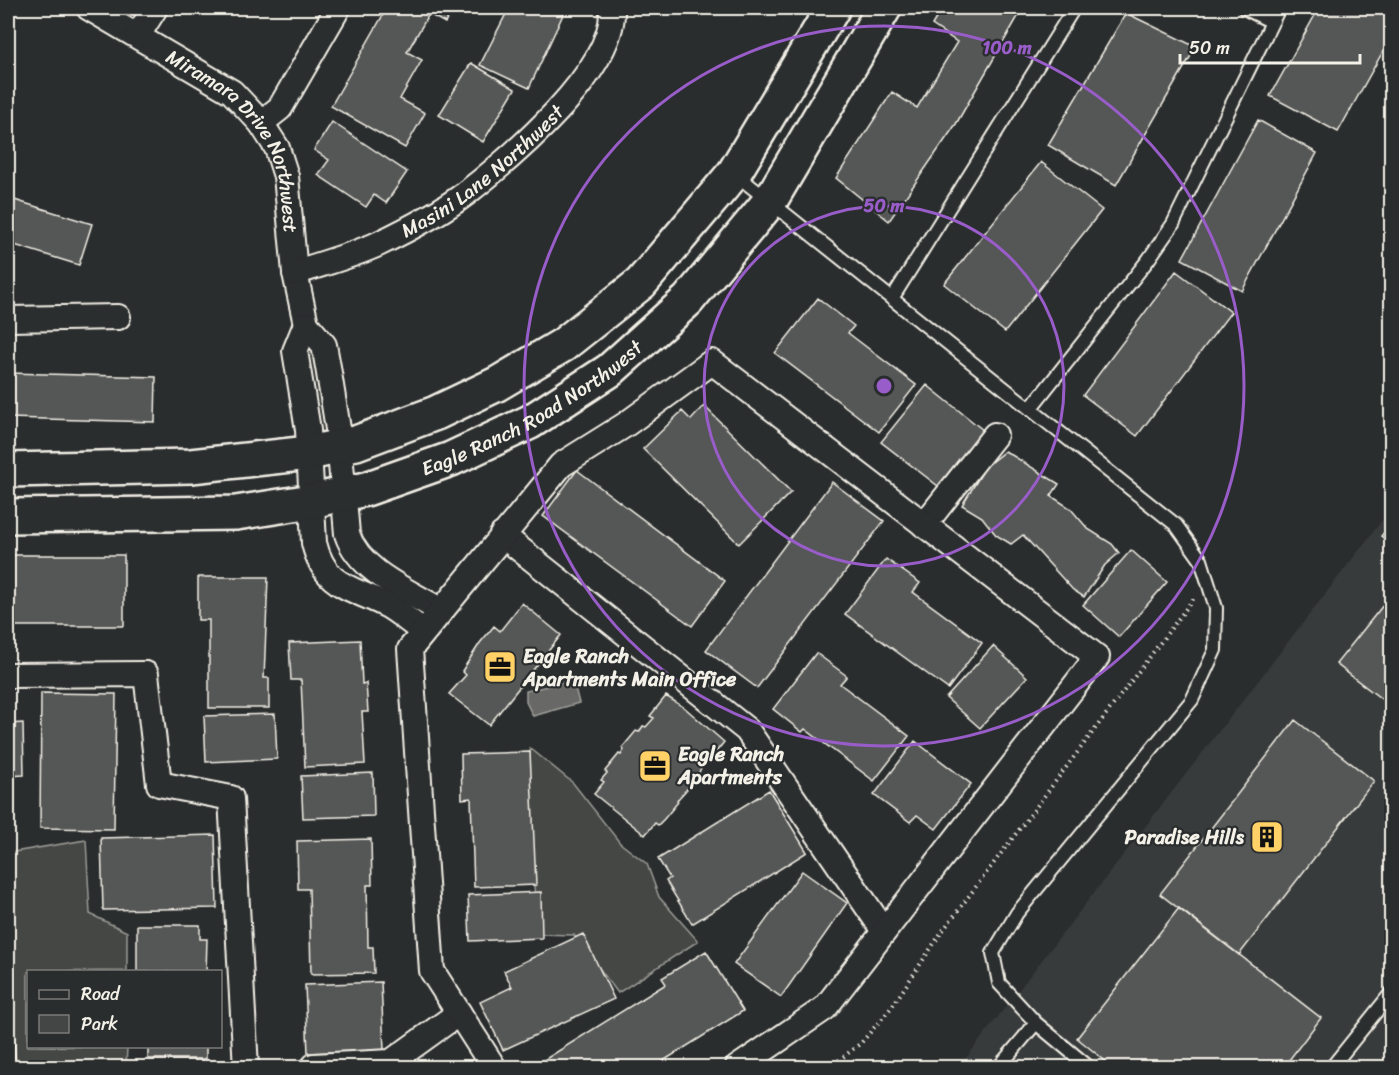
<svg xmlns="http://www.w3.org/2000/svg" width="1399" height="1075" viewBox="0 0 1399 1075" font-family="Sriracha,sans-serif">
<style>
.built{fill:#373a3a}
.green{fill:#444645;stroke:#9c9c96;stroke-width:1.5}
.water{fill:#676866;stroke:#9f9f9a;stroke-width:1.5}
.building{fill:#555756;stroke:#f4f1e8;stroke-width:1.5}
.lines{fill:none;stroke-linecap:round;stroke-linejoin:round}
.service-casing{stroke:#f4f1e8;stroke-width:16}
.minor-casing{stroke:#f4f1e8;stroke-width:28}
.secondary-casing{stroke:#f4f1e8;stroke-width:38}
.path{stroke:#f4f1e8;stroke-width:4;stroke-dasharray:1.5 4.5;stroke-linecap:butt}
.service{stroke:#2a2d2e;stroke-width:12}
.minor{stroke:#2a2d2e;stroke-width:24}
.secondary{stroke:#2a2d2e;stroke-width:33}
.ring{fill:none;stroke:#995dc9;stroke-width:3}
.labels{text-anchor:middle;dominant-baseline:central;stroke-width:4.5;stroke-linejoin:round;paint-order:stroke}
.street-label{font-size:20px;fill:#f4f1e8;stroke:#2a2d2e}
.poi-label{font-size:20px;font-weight:bold;fill:#f4f1e8;stroke:#2a2d2e;text-anchor:start}
.centre{fill:#995dc9;stroke:#2a2d2e;stroke-width:3}
.ring-label{font-size:18px;text-anchor:middle;font-weight:bold;fill:#995dc9;stroke:#2a2d2e;stroke-width:4.5;stroke-linejoin:round;paint-order:stroke}
</style>
<rect width="100%" height="100%" fill="#2a2d2e"/>
<filter id="ink" filterUnits="userSpaceOnUse"><feTurbulence type="fractalNoise" baseFrequency=".0167" numOctaves="2"/><feDisplacementMap in="SourceGraphic" scale="12" xChannelSelector="R" yChannelSelector="G"/><feConvolveMatrix kernelMatrix="1 2 1 2 8 2 1 2 1" color-interpolation-filters="sRGB"/></filter>
<g filter="url(#ink)">
<path class="built" d="M 1391,509 L 1391,1067 L 959,1067 Z"/>
<path class="green" d="M 530,748 L 573,783 L 620,843 L 647,864 L 659,897 L 698,941 L 618,993 L 574,935 L 538,934 L 530,836 Z
M 86,840 L 90,914 L 127,932 L 127,971 L 28,972 L 28,1046 L 127,1047 L 126,1067 L 39,1067 L 10,1060 L 8,853 Z"/>
<path class="water" d="M 573,680 L 579,703 L 533,716 L 526,702 L 526,691 Z"/>
<path class="building" d="M 387,8 L 454,8 L 445,23 L 429,14 L 407,52 L 422,60 L 400,99 L 425,113 L 405,148 L 331,106 Z
M 509,8 L 566,8 L 529,88 L 480,65 Z
M 942,8 L 1023,8 L 956,124 L 889,221 L 836,178 L 892,92 L 917,108 L 957,42 L 932,25 Z
M 1319,8 L 1392,8 L 1392,35 L 1338,132 L 1270,96 Z
M 1126,13 L 1196,47 L 1116,185 L 1048,145 Z
M 471,63 L 515,89 L 483,142 L 439,115 Z
M 1258,120 L 1317,153 L 1242,291 L 1182,259 Z
M 332,122 L 407,172 L 386,203 L 374,195 L 366,207 L 318,175 L 329,160 L 314,150 Z
M 1041,162 L 1102,210 L 1005,332 L 944,284 Z
M 8,198 L 92,224 L 79,265 L 8,243 Z
M 1176,271 L 1231,312 L 1137,436 L 1083,395 Z
M 818,298 L 854,326 L 848,333 L 916,385 L 879,432 L 775,353 Z
M 8,373 L 156,377 L 155,422 L 8,418 Z
M 927,385 L 983,430 L 938,486 L 881,442 Z
M 704,406 L 791,492 L 739,544 L 643,449 L 682,411 L 691,420 Z
M 1005,451 L 1059,484 L 1051,496 L 1070,508 L 1088,529 L 1112,544 L 1119,553 L 1105,565 L 1084,597 L 1073,590 L 1023,535 L 1011,544 L 996,535 L 982,517 L 962,505 L 986,466 Z
M 577,470 L 725,581 L 692,626 L 543,516 Z
M 832,482 L 884,521 L 757,688 L 706,650 Z
M 1392,523 L 1392,544 L 1381,536 Z
M 1131,550 L 1167,582 L 1119,637 L 1083,605 Z
M 8,555 L 124,555 L 124,626 L 8,626 Z
M 886,559 L 920,583 L 913,592 L 982,643 L 948,689 L 845,614 Z
M 198,577 L 268,577 L 264,678 L 269,678 L 269,708 L 209,708 L 209,620 L 198,620 Z
M 1392,594 L 1392,707 L 1336,664 Z
M 522,603 L 561,635 L 489,725 L 449,694 L 466,675 L 462,671 L 480,643 L 494,626 L 500,631 Z
M 360,640 L 362,684 L 366,683 L 368,712 L 362,712 L 365,764 L 305,767 L 301,680 L 291,680 L 289,643 Z
M 993,646 L 1027,677 L 980,728 L 946,698 Z
M 816,653 L 847,676 L 840,684 L 909,736 L 874,781 L 805,729 L 802,732 L 773,709 Z
M 41,693 L 116,694 L 114,829 L 40,828 Z
M 666,696 L 685,708 L 724,742 L 708,762 L 705,759 L 696,779 L 677,800 L 678,802 L 664,819 L 658,825 L 655,823 L 645,835 L 594,794 L 604,782 L 601,780 L 607,773 L 605,771 L 619,754 L 621,755 L 624,750 L 622,748 L 636,731 L 639,732 L 643,726 L 646,727 L 654,718 L 650,716 Z
M 275,714 L 277,759 L 206,762 L 204,716 Z
M 1295,720 L 1374,781 L 1239,955 L 1160,894 Z
M 23,723 L 24,775 L 8,776 L 8,724 Z
M 915,741 L 971,784 L 936,829 L 917,815 L 910,822 L 874,795 Z
M 530,752 L 536,885 L 474,887 L 471,798 L 462,799 L 461,754 Z
M 373,773 L 374,816 L 303,818 L 301,776 Z
M 769,790 L 807,852 L 692,924 L 666,881 L 670,878 L 658,859 Z
M 215,835 L 217,908 L 103,910 L 101,838 Z
M 371,839 L 372,885 L 367,885 L 368,947 L 373,947 L 374,973 L 311,974 L 309,889 L 298,889 L 297,841 Z
M 802,871 L 847,903 L 781,997 L 734,964 Z
M 541,892 L 542,938 L 470,941 L 468,895 Z
M 1179,908 L 1321,1018 L 1283,1068 L 1114,1068 L 1077,1038 Z
M 137,925 L 200,925 L 200,939 L 207,939 L 206,972 L 137,972 Z
M 583,934 L 614,999 L 503,1050 L 480,1002 L 512,987 L 504,971 Z
M 8,938 L 16,1068 L 8,1068 Z
M 706,951 L 743,1011 L 652,1068 L 531,1068 L 666,984 L 662,978 Z
M 381,982 L 384,1050 L 308,1053 L 305,985 Z
M 148,1046 L 206,1046 L 206,1059 L 148,1059 Z"/>
<g class="lines">
<defs>
<path id="service" d="M 1244,8 L 1272,22
M 734,173 L 1176,525 L 1201,560 L 1216,608 L 1215,650 L 1192,700 L 1017,913 L 993,953 L 999,983 L 1036,1023 L 1090,1068
M 893,297 L 1074,8
M 1030,409 L 1148,260 L 1173,224 L 1279,8
M 998,1068 L 1036,1023
M 1331,1068 L 1392,992"/>
<g id="minor">
<path id="s1" d="M 89,8 L 232,92 L 261,123 L 277,148 L 286,176 L 295,273 L 306,324 L 324,345 L 328,367 L 338,429 L 347,534 C 359,571 408,591 440,610"/>
<path d="M 138,35 L 155,8"/>
<path d="M 261,123 L 280,108 L 338,8"/>
<path id="s2" d="M 295,273 C 323,263 352,256 378,244 C 407,230 440,213 465,194 C 511,158 616,70 612,8"/>
<path d="M 8,319 L 118,317"/>
<path d="M 306,324 L 295,351 L 308,430 L 314,543 C 325,589 353,587 388,606 C 400,613 411,623 423,631"/>
<path d="M 924,525 L 995,435"/>
<path d="M 502,535 L 747,730 L 884,931"/>
<path d="M 8,675 L 146,674 L 159,784 L 231,798 L 246,1068"/>
<path d="M 314,1066 L 391,1062 L 459,1013"/>
<path d="M 494,1068 L 432,971 L 410,649 L 561,465 L 625,425 L 712,362 L 1097,657 L 825,1008 L 737,1068"/>
</g>
<g id="secondary">
<path d="M 8,470 L 191,466 L 309,453 L 356,443 L 436,413 L 497,384 L 563,345 L 641,283 L 734,173 L 833,8"/>
<path id="s3" d="M 8,516 L 236,513 L 312,501 L 366,489 L 451,459 L 530,422 L 610,370 L 688,300 L 770,201 L 884,8"/>
</g>
</defs>
<use href="#service" class="service-casing"/>
<use href="#minor" class="minor-casing"/>
<use href="#secondary" class="secondary-casing"/>
<path class="path" d="M 829,1068 L 861,1043 L 891,1008 L 941,933 L 1194,598"/>
<use href="#service" class="service"/>
<use href="#minor" class="minor"/>
<use href="#secondary" class="secondary"/>
</g>
</g>
<g class="ring">
<circle cx="884" cy="386" r="180"/>
<circle cx="884" cy="386" r="360"/>
</g>
<defs>
<symbol id="office-square" viewBox="-11 -11 22 22"><rect x="-9" y="-9" width="18" height="18" rx="4" fill="#ffd166" stroke="#2a2d2e"/><path d="M-6-3h4V-5.5h4V-3h4V5H-6ZM-1-4.5V-3h2v-1.5ZM-6 0V1H6V0Z" fill="#111"/></symbol>
<symbol id="building-square" viewBox="-11 -11 22 22"><rect x="-9" y="-9" width="18" height="18" rx="4" fill="#ffd166" stroke="#2a2d2e"/><path d="M-4-6H4V6H1V3H-1V6H-4ZM-2.5-4.3h1.7v1.8h-1.7ZM.8-4.3h1.7v1.8H.8ZM-2.5-1h1.7V.8h-1.7ZM.8-1h1.7V.8H.8Z" fill="#111"/></symbol>
</defs>
<g fill-rule="evenodd">
<use href="#office-square" x="481" y="648" width="38" height="38"/>
<use href="#office-square" x="636" y="747" width="38" height="38"/>
<use href="#building-square" x="1248" y="818" width="38" height="38"/>
</g>
<g class="labels">
<g class="street-label">
<text stroke="none"><textPath href="#s1" startOffset="208">Miramara Drive Northwest</textPath></text>
<text stroke="none"><textPath href="#s2" startOffset="216">Masini Lane Northwest</textPath></text>
<text stroke="none"><textPath href="#s3" startOffset="546">Eagle Ranch Road Northwest</textPath></text>
</g>
<g class="poi-label">
<text x="523" y="656">Eagle Ranch<tspan x="523" dy="23">Apartments Main Office</tspan></text>
<text x="678" y="754">Eagle Ranch<tspan x="678" dy="23">Apartments</tspan></text>
<text x="1244" y="837" text-anchor="end">Paradise Hills</text>
</g>
</g>
<circle cx="884" cy="386" r="9" class="centre"/>
<g class="ring-label">
<text x="1007" y="54">100 m</text>
<text x="884" y="212">50 m</text>
</g>
<rect width="1399" height="1075" fill="none" stroke="#2a2d2e" stroke-width="30"/>
<rect x="15" y="15" width="1369" height="1045" fill="none" stroke="#f4f1e8" stroke-width="2" filter="url(#ink)"/>
<rect x="27" y="970" width="195" height="78" fill="#2a2d2e" stroke="#7b7b78" stroke-width="1.5"/>
<rect x="39" y="990" width="30" height="9" fill="#2a2d2e" stroke="#7b7b78" stroke-width="1.5"/>
<text x="81" y="1000" font-size="18" fill="#f4f1e8">Road</text>
<rect x="39" y="1015" width="30" height="18" fill="#444645" stroke="#7b7b78" stroke-width="1.5"/>
<text x="81" y="1030" font-size="18" fill="#f4f1e8">Park</text>
<path d="M1180 54v9h180v-9" fill="none" stroke="#f4f1e8" stroke-width="3"/>
<text x="1189" y="54" font-size="18" fill="#f4f1e8" stroke="#2a2d2e" stroke-width="4.5" paint-order="stroke">50 m</text>
</svg>
